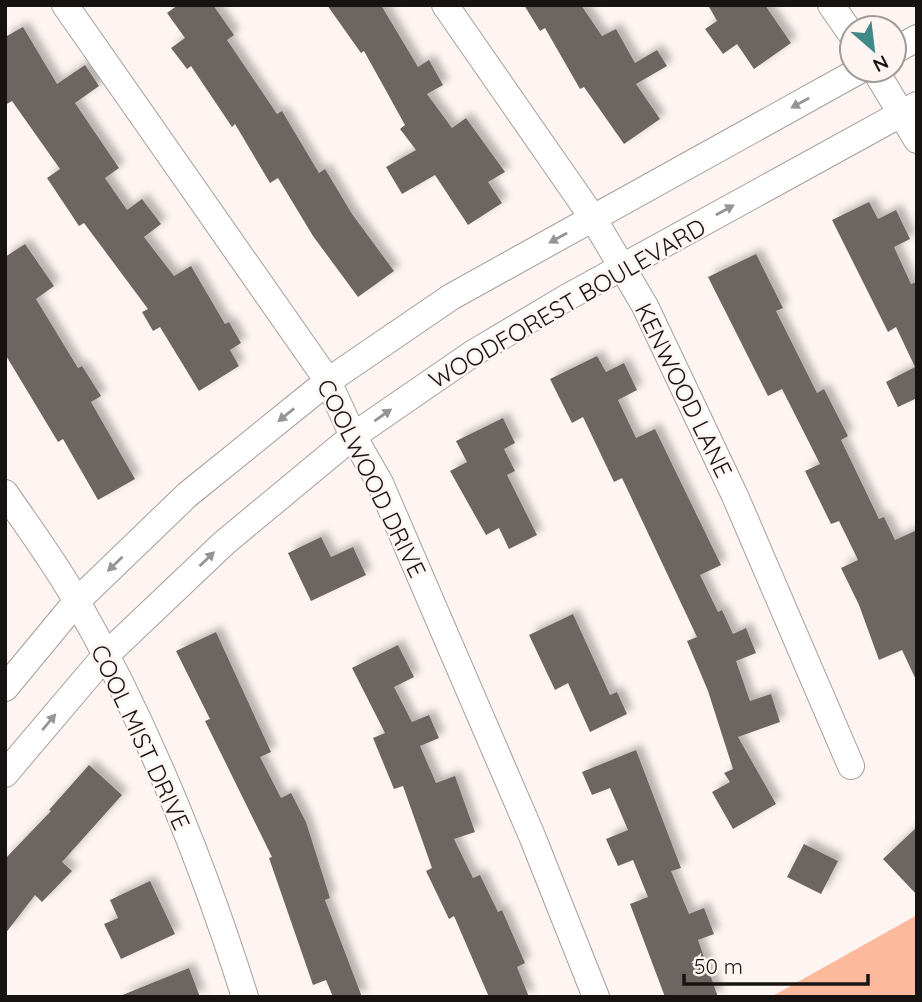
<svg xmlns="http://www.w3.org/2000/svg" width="922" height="1002" viewBox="0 0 922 1002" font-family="Quicksand,sans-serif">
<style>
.green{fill:#fcb99c}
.building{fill:#6d6562;filter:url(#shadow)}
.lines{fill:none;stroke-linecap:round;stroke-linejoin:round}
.minor-casing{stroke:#a59e9a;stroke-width:28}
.minor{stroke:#fff;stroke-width:26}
.oneway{fill:#969594}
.labels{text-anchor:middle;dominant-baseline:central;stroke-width:5;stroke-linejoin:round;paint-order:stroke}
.street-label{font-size:24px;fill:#161312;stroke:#fef5f2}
</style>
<defs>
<filter id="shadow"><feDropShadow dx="6" dy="-6" stdDeviation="3.5" flood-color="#0004"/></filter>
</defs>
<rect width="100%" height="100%" fill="#fef5f2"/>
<path class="green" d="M 917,915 L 917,997 L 771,997 Z"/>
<path class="building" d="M 178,5 L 213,5 L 234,35 L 227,40 L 277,114 L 282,111 L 319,173 L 325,169 L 352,214 L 394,271 L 358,297 L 313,236 L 278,178 L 270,183 L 235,124 L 232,127 L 191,66 L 187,69 L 171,48 L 185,38 L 167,13 Z
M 327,5 L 381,5 L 418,67 L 429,60 L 443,85 L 427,94 L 452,128 L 466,118 L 505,172 L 488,182 L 502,203 L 468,225 L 435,175 L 402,194 L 386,167 L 416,150 L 400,129 L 405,125 L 364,51 L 361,53 Z
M 524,5 L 581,5 L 602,36 L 616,29 L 635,63 L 657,50 L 667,66 L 636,84 L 660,119 L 624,144 L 584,87 L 580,89 L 545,28 L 540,31 Z
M 708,5 L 765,5 L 791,43 L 754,69 L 737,44 L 723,54 L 705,29 L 717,21 Z
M 23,27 L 57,84 L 85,65 L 99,86 L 75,103 L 119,168 L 105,178 L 127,210 L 142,199 L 161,224 L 144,237 L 174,276 L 191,266 L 225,324 L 229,322 L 241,343 L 230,350 L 239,366 L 199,391 L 160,327 L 153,331 L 142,312 L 148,309 L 84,223 L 79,226 L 47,178 L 60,169 L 12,101 L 5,105 L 5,37 Z
M 869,202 L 878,219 L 896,210 L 910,239 L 894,247 L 911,284 L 917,282 L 917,398 L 898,407 L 886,382 L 915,367 L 896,327 L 888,332 L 832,220 Z
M 25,244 L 54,286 L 36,299 L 78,368 L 82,366 L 101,396 L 91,402 L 135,479 L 98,500 L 63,439 L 58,442 L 5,354 L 5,257 Z
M 756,254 L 783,308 L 776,311 L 817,393 L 824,389 L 848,436 L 841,440 L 879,519 L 884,517 L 895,540 L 917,530 L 917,682 L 902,650 L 879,660 L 859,605 L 841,568 L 858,560 L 839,521 L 831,524 L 805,471 L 820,464 L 782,389 L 768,396 L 708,277 Z
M 597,356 L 606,372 L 624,363 L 637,390 L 618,400 L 636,438 L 655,429 L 721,565 L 700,575 L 718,612 L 722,610 L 733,634 L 746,628 L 756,653 L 736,661 L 750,701 L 771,694 L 780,722 L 738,737 L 776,804 L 733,829 L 712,792 L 730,782 L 724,773 L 733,769 L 708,691 L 687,641 L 697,637 L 622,478 L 614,482 L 583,417 L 572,423 L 550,379 Z
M 503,418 L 515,443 L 504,449 L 515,471 L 507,475 L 537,535 L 509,549 L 499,528 L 486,535 L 450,471 L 467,462 L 456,441 Z
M 321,537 L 331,557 L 353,547 L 366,575 L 311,601 L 288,553 Z
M 573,614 L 610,695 L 617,692 L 627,714 L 590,732 L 568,683 L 555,690 L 529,635 Z
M 216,632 L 271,752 L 260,757 L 281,798 L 291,793 L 306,822 L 330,898 L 325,900 L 362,997 L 333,997 L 326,980 L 313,985 L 269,858 L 272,857 L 205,721 L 210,719 L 176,651 Z
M 398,645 L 414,677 L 394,687 L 412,722 L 429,715 L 439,738 L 420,746 L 436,783 L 455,776 L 475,832 L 454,839 L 473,878 L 480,875 L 498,912 L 502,910 L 525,963 L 517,967 L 529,997 L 489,997 L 454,916 L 449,919 L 426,871 L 432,868 L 403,786 L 394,789 L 373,738 L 385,733 L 352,668 Z
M 636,750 L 681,868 L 671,871 L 689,914 L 704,908 L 714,934 L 698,940 L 718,997 L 665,997 L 630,904 L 648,897 L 633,860 L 618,866 L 606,839 L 628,830 L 610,788 L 592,795 L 582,772 Z
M 89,765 L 122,795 L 62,862 L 72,871 L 42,902 L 35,895 L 5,934 L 5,859 L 51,811 L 49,810 Z
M 917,827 L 917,895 L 883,859 Z
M 804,844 L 838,861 L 821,894 L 787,877 Z
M 150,881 L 175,934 L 121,959 L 104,924 L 118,918 L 110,900 Z
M 189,968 L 200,997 L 120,997 L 120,996 Z"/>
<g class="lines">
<defs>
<path id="minor" d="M 65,5 L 328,381 L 353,436 L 380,483 L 532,836 L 596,997
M 445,5 L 593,218 L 645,306 L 735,496 L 851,766
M 831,5 L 852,35
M 894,51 L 917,38
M 875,70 L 917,140
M 5,493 C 29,528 55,563 76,600 C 147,724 202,861 245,997
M 5,688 L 77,601 L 187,495 L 328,381 L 451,297 L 860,70
M 5,774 L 105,656 L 224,543 L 353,436 L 472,354 L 566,298 L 917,105"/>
</defs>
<use href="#minor" class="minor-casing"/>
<use href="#minor" class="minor"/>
</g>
<defs><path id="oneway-solid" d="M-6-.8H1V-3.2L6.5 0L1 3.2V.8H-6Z" transform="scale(1.75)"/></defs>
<g class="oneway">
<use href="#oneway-solid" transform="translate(800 103) rotate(151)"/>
<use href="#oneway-solid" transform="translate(725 210) rotate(-29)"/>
<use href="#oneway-solid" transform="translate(558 238) rotate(151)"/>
<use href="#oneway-solid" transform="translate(286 415) rotate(141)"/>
<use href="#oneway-solid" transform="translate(383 415) rotate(-35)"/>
<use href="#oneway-solid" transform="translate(207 559) rotate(-44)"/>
<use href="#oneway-solid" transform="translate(115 564) rotate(136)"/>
<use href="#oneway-solid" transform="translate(49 722) rotate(-50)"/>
</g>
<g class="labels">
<g class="street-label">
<text transform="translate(567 303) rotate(-30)">WOODFOREST BOULEVARD</text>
<text transform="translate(684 390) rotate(64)">KENWOOD LANE</text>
<text transform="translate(372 478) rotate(64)">COOLWOOD DRIVE</text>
<text transform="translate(141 737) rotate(65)">COOL MIST DRIVE</text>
</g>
</g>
<rect width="922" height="1002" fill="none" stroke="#161312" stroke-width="14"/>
<g transform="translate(873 49) rotate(152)"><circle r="33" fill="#fef5f2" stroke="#a19b98" stroke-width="2"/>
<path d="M0-5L12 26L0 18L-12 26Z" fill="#418988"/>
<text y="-10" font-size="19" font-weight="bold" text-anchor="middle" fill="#161312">N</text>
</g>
<path d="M684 974v10h184v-10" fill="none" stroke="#161312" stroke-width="3.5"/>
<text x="694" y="974" font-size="21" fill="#161312" stroke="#fef5f2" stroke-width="5" paint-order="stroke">50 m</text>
</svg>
